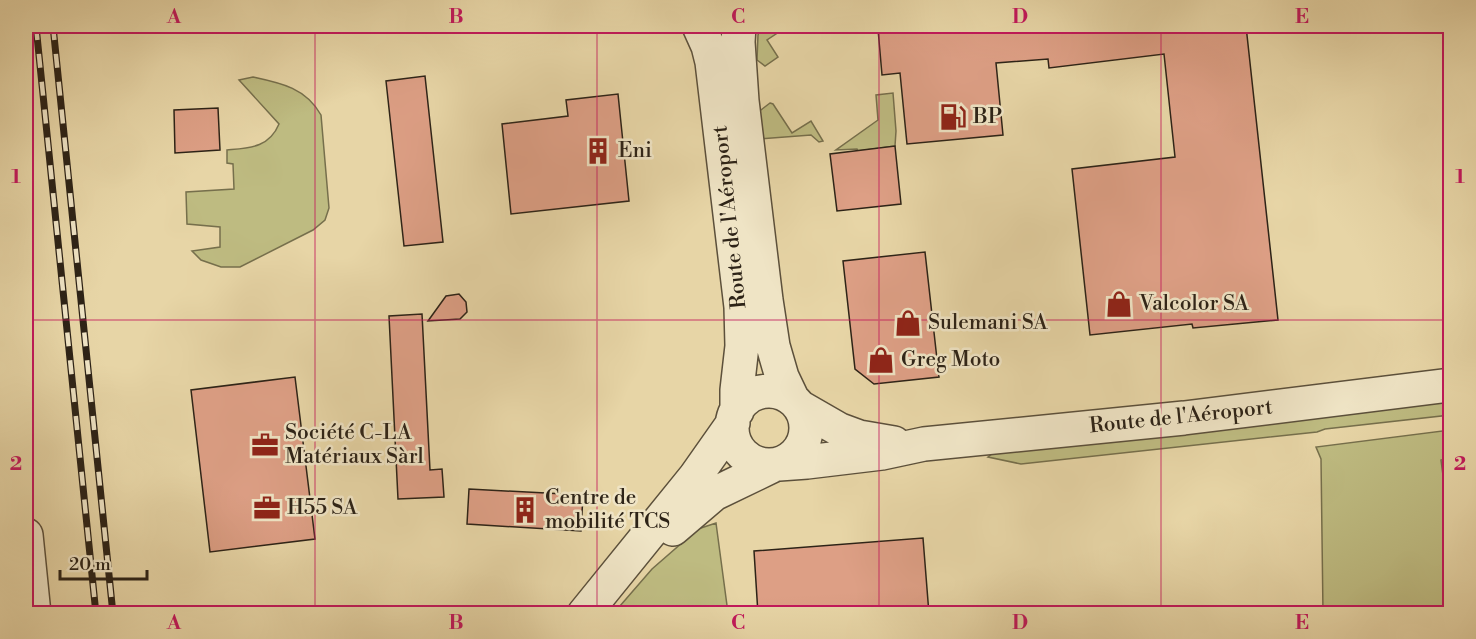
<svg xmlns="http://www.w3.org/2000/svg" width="1476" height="639" viewBox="0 0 1476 639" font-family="'Libre Bodoni',serif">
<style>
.green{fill:#bebb81;stroke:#766f4c;stroke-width:1.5}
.building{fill:#dd9f85;stroke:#2d2317;stroke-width:1.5}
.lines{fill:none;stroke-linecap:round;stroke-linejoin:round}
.minor-casing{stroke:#5c503b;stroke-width:36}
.minor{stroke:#efe4c5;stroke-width:33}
.rail-casing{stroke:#2d2317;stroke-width:7}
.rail{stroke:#efe4c5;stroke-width:4.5;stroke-dasharray:14;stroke-linecap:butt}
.grid{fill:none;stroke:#c2185b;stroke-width:1.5;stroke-opacity:0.55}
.labels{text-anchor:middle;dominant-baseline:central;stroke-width:5;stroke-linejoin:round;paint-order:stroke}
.poi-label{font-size:21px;fill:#2d2317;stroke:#efe4c5;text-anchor:start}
.street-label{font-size:21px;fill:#2d2317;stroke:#efe4c5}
.neatline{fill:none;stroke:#c2185b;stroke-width:2}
.grid-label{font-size:20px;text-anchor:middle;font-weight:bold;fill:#c2185b}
</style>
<rect width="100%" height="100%" fill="#e7d5a6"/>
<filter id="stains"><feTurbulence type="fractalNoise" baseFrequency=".00333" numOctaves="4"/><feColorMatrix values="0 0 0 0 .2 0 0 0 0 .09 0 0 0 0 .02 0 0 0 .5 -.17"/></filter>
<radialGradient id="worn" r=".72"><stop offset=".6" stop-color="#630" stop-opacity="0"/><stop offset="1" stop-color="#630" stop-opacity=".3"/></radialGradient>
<path class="green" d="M 761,26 L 788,26 L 767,40 L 778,57 L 765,66 L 757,60 L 758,35 Z
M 253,77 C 281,83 306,88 321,115 L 329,208 L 325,220 L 313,230 L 240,267 L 221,267 L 201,260 L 192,251 L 220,247 L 220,227 L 187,224 L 186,192 L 234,189 L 233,164 L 227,163 L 227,150 C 249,148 269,148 279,124 L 239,80 Z
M 893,93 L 896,131 L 895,146 L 858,151 L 857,149 L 836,150 L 878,120 L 876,95 Z
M 770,103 L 773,104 L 792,133 L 811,121 L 823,141 L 819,142 L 811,135 L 758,139 L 757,113 Z
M 1450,401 L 1450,415 L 1325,429 L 1317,432 L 1021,464 L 988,457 L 993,453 Z
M 1450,430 L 1450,458 L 1441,460 L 1450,529 L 1450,613 L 1323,613 L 1321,459 L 1316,447 Z
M 716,523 L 728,613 L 613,614 L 652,569 L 698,529 Z"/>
<path class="building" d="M 910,26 L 1246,26 L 1278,320 L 1193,328 L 1192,324 L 1090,335 L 1072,169 L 1175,157 L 1164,54 L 1049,68 L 1048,59 L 996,63 L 1003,135 L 907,144 L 900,73 L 882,75 L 878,29 Z
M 425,76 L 443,242 L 404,246 L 386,81 Z
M 618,94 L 629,201 L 511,214 L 502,124 L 568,116 L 566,100 Z
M 218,108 L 220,150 L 175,153 L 174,110 Z
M 895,146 L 901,204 L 837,211 L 830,154 Z
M 925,252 L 939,377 L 874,384 L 855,369 L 843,261 Z
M 459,294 L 466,302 L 467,312 L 460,319 L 428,321 L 446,296 Z
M 422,314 L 430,470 L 442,469 L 444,497 L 398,499 L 389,316 Z
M 295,377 L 315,539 L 210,552 L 191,390 Z
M 469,489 L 583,495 L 581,531 L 467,524 Z
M 923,538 L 929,614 L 758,614 L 754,551 Z"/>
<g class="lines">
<defs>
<path id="minor" d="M 699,26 L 708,46 L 712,62 L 741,307 L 742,346 L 737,390 L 737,411
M 739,26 L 738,42 L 742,101 L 766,300 L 773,346 L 782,377 L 792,398
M732 428a37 37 0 1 1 74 0a37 37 0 1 1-74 0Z
M 800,407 L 840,430 L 859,437 L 894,443
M 779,464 L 807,462 L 882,453 L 924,444 L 1184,418 L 1450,385
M 673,529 L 714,494 L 774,465
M 26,535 L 34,614
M 584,614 L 695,477 L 733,423"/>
</defs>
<use href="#minor" class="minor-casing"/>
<use href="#minor" class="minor"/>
<defs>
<path id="rail" d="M 36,26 L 96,614
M 53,26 L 113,614"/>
</defs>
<use href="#rail" class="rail-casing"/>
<use href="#rail" class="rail"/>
</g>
<path class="grid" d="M 315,26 L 315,614M 597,26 L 597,614M 879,26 L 879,614M 1161,26 L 1161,614M 26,320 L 1450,320"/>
<defs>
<symbol id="fuel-bare" viewBox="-9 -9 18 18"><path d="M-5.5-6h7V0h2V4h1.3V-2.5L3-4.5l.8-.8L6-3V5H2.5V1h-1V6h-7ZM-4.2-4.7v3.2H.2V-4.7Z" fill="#8f2418" stroke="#efe4c5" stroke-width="2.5" paint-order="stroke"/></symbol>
<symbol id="building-bare" viewBox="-9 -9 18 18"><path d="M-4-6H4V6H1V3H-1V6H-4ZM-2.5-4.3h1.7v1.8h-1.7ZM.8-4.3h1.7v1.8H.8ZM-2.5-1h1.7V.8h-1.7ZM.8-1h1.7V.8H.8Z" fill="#8f2418" stroke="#efe4c5" stroke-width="2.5" paint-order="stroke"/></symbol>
<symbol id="shop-bare" viewBox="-9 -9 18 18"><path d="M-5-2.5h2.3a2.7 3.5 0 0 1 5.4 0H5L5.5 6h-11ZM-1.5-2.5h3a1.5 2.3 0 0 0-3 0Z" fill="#8f2418" stroke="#efe4c5" stroke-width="2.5" paint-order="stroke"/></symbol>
<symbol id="office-bare" viewBox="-9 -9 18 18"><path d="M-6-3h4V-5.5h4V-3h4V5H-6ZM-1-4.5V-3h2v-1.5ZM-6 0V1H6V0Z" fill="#8f2418" stroke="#efe4c5" stroke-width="2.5" paint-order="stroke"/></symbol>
</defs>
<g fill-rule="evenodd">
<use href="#fuel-bare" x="934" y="98" width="38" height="38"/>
<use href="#building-bare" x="579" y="132" width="38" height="38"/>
<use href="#shop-bare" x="1100" y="285" width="38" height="38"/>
<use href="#shop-bare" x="889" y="304" width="38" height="38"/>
<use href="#shop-bare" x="862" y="341" width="38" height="38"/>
<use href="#office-bare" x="246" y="426" width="38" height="38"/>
<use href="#office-bare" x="248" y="489" width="38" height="38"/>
<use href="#building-bare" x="506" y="491" width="38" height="38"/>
</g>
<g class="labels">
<g class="poi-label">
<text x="973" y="117">BP</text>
<text x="618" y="151">Eni</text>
<text x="1139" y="304">Valcolor SA</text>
<text x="928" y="323">Sulemani SA</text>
<text x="901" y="360">Greg Moto</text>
<text x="285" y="433">Société C-LA<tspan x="285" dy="24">Matériaux Sàrl</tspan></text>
<text x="545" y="498">Centre de<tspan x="545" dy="24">mobilité TCS</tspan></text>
<text x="287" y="508">H55 SA</text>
</g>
<g class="street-label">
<text transform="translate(730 217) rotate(-96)">Route de l'Aéroport</text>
<text transform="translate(1181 417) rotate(-6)">Route de l'Aéroport</text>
</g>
</g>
<rect width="1476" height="639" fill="none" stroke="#e7d5a6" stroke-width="66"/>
<path d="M60 570v9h87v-9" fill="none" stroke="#2d2317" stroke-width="3"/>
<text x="69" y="570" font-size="18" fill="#2d2317" stroke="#efe4c5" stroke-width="4.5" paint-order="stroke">20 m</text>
<rect x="33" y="33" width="1410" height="573" class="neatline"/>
<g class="grid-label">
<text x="174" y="23">A</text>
<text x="456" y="23">B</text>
<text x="738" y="23">C</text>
<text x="1020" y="23">D</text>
<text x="1302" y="23">E</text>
<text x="16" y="183">1</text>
<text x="1460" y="183">1</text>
<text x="16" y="470">2</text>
<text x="1460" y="470">2</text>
<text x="174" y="629">A</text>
<text x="456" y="629">B</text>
<text x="738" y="629">C</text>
<text x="1020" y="629">D</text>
<text x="1302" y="629">E</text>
</g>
<rect width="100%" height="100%" filter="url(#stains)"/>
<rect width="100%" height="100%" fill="url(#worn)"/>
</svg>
